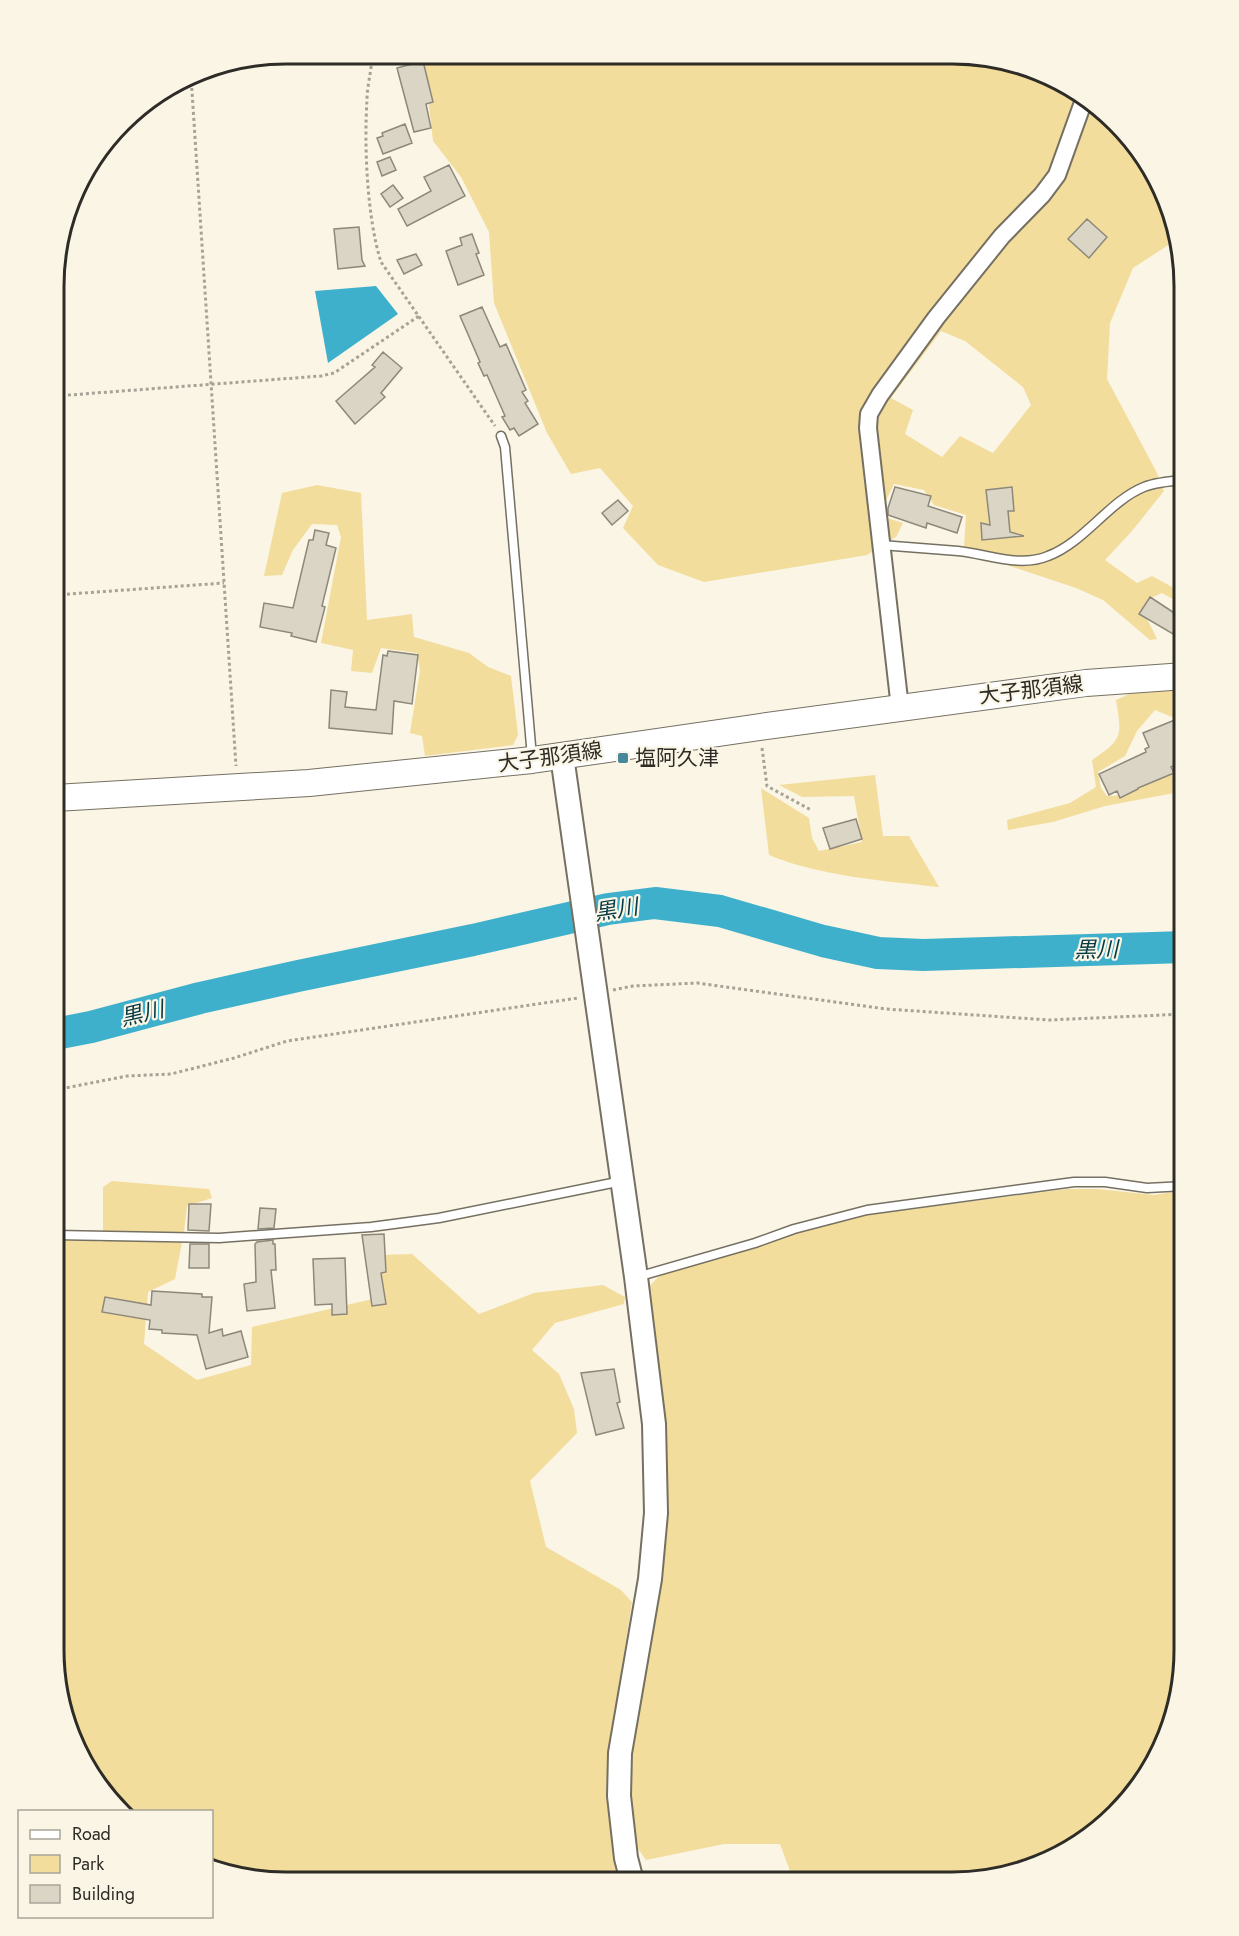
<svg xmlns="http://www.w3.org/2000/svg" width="1239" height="1936" viewBox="0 0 1239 1936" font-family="Jost,'Noto Sans JP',sans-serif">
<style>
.green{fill:#f3dd9d;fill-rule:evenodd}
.water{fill:#3fb0cc}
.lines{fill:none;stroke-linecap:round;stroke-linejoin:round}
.river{stroke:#3fb0cc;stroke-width:32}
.building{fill:#dad5c5;stroke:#8d887a;stroke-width:1.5}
.lane-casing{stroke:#757062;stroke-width:11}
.street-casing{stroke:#757062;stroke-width:20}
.secondary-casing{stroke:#757062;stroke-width:26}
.primary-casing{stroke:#757062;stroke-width:28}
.path{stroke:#a6a296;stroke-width:3;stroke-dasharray:3 3;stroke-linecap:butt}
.lane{stroke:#fff;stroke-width:8}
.street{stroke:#fff;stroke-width:16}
.secondary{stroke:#fff;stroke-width:22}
.primary{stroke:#fff;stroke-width:26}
.poi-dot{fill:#468799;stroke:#faf5e5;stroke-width:2}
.labels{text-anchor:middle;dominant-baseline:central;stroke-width:4.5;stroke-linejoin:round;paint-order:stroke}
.street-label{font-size:21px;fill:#2e2c26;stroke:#faf5e5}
.poi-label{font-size:21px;fill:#2e2c26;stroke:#faf5e5;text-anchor:start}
.water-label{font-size:22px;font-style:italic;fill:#043945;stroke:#faf5e5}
.rim{fill:none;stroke:#2e2c26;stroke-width:3}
</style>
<rect width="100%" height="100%" fill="#faf5e5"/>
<path class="green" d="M 416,54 L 983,56 L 1042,72 L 1094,102 L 1137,145 L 1167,197 L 1176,240 L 1133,268 L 1110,323 L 1107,379 L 1156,471 L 1164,491 L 1132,531 L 1105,560 L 1137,583 L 1152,576 L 1185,594 L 1185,606 L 1162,593 L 1151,598 L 1143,611 L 1157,639 L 1150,640 L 1103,600 L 1076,588 L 1010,566 L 964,548 L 966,515 L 934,505 L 924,490 L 894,484 L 883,507 L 884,517 L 903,523 L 896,537 L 867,555 L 704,582 L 658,565 L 623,528 L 633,506 L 600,468 L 571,474 L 547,433 L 494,303 L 489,232 L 461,177 L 433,141 L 425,72 ZM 941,331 L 965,341 L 1023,387 L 1031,405 L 993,453 L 960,436 L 942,457 L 905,434 L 913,410 L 891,398 Z
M 317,485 L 361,493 L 367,620 L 412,614 L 414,637 L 469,653 L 488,667 L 511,676 L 518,735 L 513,745 L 425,756 L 422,736 L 410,733 L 420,670 L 417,653 L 381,648 L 372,673 L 351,671 L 353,650 L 321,643 L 341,537 L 337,525 L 312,524 L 293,550 L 282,575 L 264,576 L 282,493 Z
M 1177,688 L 1185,692 L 1185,761 L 1177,725 L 1172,717 L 1155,710 L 1137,731 L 1125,756 L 1098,772 L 1101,788 L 1107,796 C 1130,798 1164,773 1185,763 L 1185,791 L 1105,806 L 1053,822 L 1008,830 L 1007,820 L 1070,803 L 1096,787 L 1092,760 C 1123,739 1122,736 1116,700 L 1136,691 Z
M 875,775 L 883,836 L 909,836 L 939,887 C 885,881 819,876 769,855 L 761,788 L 809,818 L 812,838 L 819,851 L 862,842 L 854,796 L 802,797 L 779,785 Z
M 112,1181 L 209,1189 L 212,1198 L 187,1206 L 184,1232 L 175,1279 L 148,1292 L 144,1344 L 197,1380 L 251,1365 L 252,1327 L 377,1298 L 380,1255 L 412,1254 L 479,1314 L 534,1293 L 603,1285 L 625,1297 L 624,1304 L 555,1323 L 532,1350 L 559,1374 L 574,1409 L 577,1433 L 530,1481 L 546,1547 L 621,1590 L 632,1602 L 613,1724 L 608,1790 L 624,1881 L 256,1880 L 212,1868 L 212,1812 L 123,1811 L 102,1791 L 72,1739 L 54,1649 L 55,1236 L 103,1242 L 103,1187 Z
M 1067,1189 L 1098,1189 L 1154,1195 L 1185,1190 L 1184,1665 L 1173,1725 L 1146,1779 L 1094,1834 L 1042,1864 L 953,1882 L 794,1882 L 780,1844 L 724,1844 L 646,1860 L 634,1843 L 628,1779 L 661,1578 L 668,1484 L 665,1421 L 646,1290 L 660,1275 L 797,1232 L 858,1216 Z"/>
<path class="water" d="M 376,286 L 398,314 L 328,363 L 315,291 Z"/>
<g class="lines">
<path class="river" d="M 55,1034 L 91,1027 L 200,998 L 298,976 L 473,940 L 608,909 L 655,903 L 720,911 L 823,941 L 878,953 L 923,955 L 1185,947"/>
</g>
<path class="building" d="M 423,61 L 433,102 L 426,104 L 431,128 L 414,132 L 397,68 Z
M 405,124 L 412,143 L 383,154 L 377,138 L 383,136 L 382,133 Z
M 390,157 L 396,170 L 382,176 L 377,162 Z
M 449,165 L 465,196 L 407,226 L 398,209 L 431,191 L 424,177 Z
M 393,185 L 403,198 L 390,207 L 381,194 Z
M 1087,219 L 1107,237 L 1089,258 L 1068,239 Z
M 359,227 L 362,260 L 365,266 L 338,269 L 334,229 Z
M 472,234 L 479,253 L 476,254 L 484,275 L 458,285 L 446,251 L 462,245 L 460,238 Z
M 416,254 L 422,265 L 404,274 L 397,260 Z
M 482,307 L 500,347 L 506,344 L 526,390 L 522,392 L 528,401 L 525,403 L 538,424 L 519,436 L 514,428 L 510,430 L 502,417 L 505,416 L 487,375 L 484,376 L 478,363 L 480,362 L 460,316 Z
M 383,352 L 402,368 L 381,393 L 385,397 L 355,424 L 336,401 L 375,367 L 372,365 Z
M 895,487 L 931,496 L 928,506 L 962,517 L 957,533 L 927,523 L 926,528 L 888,515 L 888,508 Z
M 1012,487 L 1014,511 L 1008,511 L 1010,532 L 1024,536 L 982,540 L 981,523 L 990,525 L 986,490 Z
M 618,500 L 628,511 L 612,525 L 602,513 Z
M 315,530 L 329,533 L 326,545 L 336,548 L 322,606 L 325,607 L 316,642 L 291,636 L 292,633 L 260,627 L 264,603 L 293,608 L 309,540 L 313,540 Z
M 1150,597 L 1185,620 L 1185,641 L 1139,614 Z
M 388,651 L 418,655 L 412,704 L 394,701 L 392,734 L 329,728 L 331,690 L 347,692 L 345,707 L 376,710 L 383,655 L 387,656 Z
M 1177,719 L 1184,738 L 1176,741 L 1185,761 L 1171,767 L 1174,773 L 1138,788 L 1138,789 L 1120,798 L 1117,791 L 1109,795 L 1099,774 L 1146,752 L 1145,749 L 1149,747 L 1143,733 Z
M 856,819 L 862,839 L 830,849 L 823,828 Z
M 189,1204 L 211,1204 L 209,1231 L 188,1230 Z
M 260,1208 L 276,1209 L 274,1228 L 258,1229 Z
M 384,1234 L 386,1272 L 381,1273 L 386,1304 L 372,1306 L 362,1235 Z
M 273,1240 L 273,1244 L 275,1244 L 276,1270 L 271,1270 L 275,1308 L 247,1311 L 244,1284 L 256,1282 L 255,1244 L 257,1242 Z
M 190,1244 L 209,1244 L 209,1268 L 189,1268 Z
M 345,1258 L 347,1314 L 332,1315 L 332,1304 L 315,1305 L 313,1259 Z
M 152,1291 L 202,1294 L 202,1297 L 212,1297 L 209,1333 L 222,1329 L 223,1336 L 241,1331 L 248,1357 L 206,1369 L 197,1335 L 162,1333 L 162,1330 L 149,1329 L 150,1320 L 102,1312 L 105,1297 L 151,1305 Z
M 614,1369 L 620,1402 L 617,1403 L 624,1428 L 596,1435 L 581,1373 Z"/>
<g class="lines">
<defs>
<path id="lane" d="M 501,436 L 505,447 L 532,757
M 881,545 C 907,547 932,549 958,551 C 988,554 1019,568 1048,556 C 1085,542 1109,501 1144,487 C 1157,482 1172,481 1185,480
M 55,1235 L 219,1238 L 371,1227 L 439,1218 L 622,1181
M 637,1277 L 755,1243 L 794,1229 L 867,1210 L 1074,1182 L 1105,1182 L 1147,1188 L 1185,1186"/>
<path id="street" d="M 900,708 L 868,428 L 869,414 L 880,395 L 936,318 L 1002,236 L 1042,195 L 1057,175 L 1085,97"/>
<path id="secondary" d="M 562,756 L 636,1277 L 654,1424 L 656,1513 L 650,1579 L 620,1753 L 619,1796 L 626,1858 L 632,1881"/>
<path id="primary" d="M 55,798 L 309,783 L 532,760 L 760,727 L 1086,683 L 1185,676"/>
</defs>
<use href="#lane" class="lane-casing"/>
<use href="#street" class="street-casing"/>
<use href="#secondary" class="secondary-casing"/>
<use href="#primary" class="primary-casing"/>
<path class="path" d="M 372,54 C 372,70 367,85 367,100 C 364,146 367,218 381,262 L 495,426
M 191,76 L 236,766
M 56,396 L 321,376 L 334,373 L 419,316
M 55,595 L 224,583
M 762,748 L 767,786 L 811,810
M 613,990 L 633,986 L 697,983 L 886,1009 L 1049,1020 L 1185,1014
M 55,1090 L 127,1076 L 171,1074 L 234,1058 L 287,1041 L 578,998"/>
<use href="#lane" class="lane"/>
<use href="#street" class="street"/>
<use href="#secondary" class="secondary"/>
<use href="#primary" class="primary"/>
</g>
<rect class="poi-dot" x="617" y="752" width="12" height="12" rx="3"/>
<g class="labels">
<g class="street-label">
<text transform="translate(1031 690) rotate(-7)">大子那須線</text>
<text transform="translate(550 757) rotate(-8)">大子那須線</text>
</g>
<g class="poi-label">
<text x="635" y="758">塩阿久津</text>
</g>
<g class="water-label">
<text transform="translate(616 909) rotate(-9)">黒川</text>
<text transform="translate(1096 949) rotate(-1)">黒川</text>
<text transform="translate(142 1013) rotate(-13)">黒川</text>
</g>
</g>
<path d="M0 0H1239V1936H0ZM286 64H952A222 222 0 0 1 1174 286V1650A222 222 0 0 1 952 1872H286A222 222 0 0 1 64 1650V286A222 222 0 0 1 286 64Z" fill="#faf5e5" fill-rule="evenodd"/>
<path class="rim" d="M286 64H952A222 222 0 0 1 1174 286V1650A222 222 0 0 1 952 1872H286A222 222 0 0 1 64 1650V286A222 222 0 0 1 286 64Z"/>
<rect x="18" y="1810" width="195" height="108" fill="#faf5e5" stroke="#a8a599" stroke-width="1.5"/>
<rect x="30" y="1830" width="30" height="9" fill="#ffffff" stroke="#a8a599" stroke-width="1.5"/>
<text x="72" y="1840" font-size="18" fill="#2e2c26">Road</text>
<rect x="30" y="1855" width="30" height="18" fill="#f3dd9d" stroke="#a8a599" stroke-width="1.5"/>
<text x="72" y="1870" font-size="18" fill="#2e2c26">Park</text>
<rect x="30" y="1885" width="30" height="18" fill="#dad5c5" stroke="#a8a599" stroke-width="1.5"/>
<text x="72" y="1900" font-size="18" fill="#2e2c26">Building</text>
</svg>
